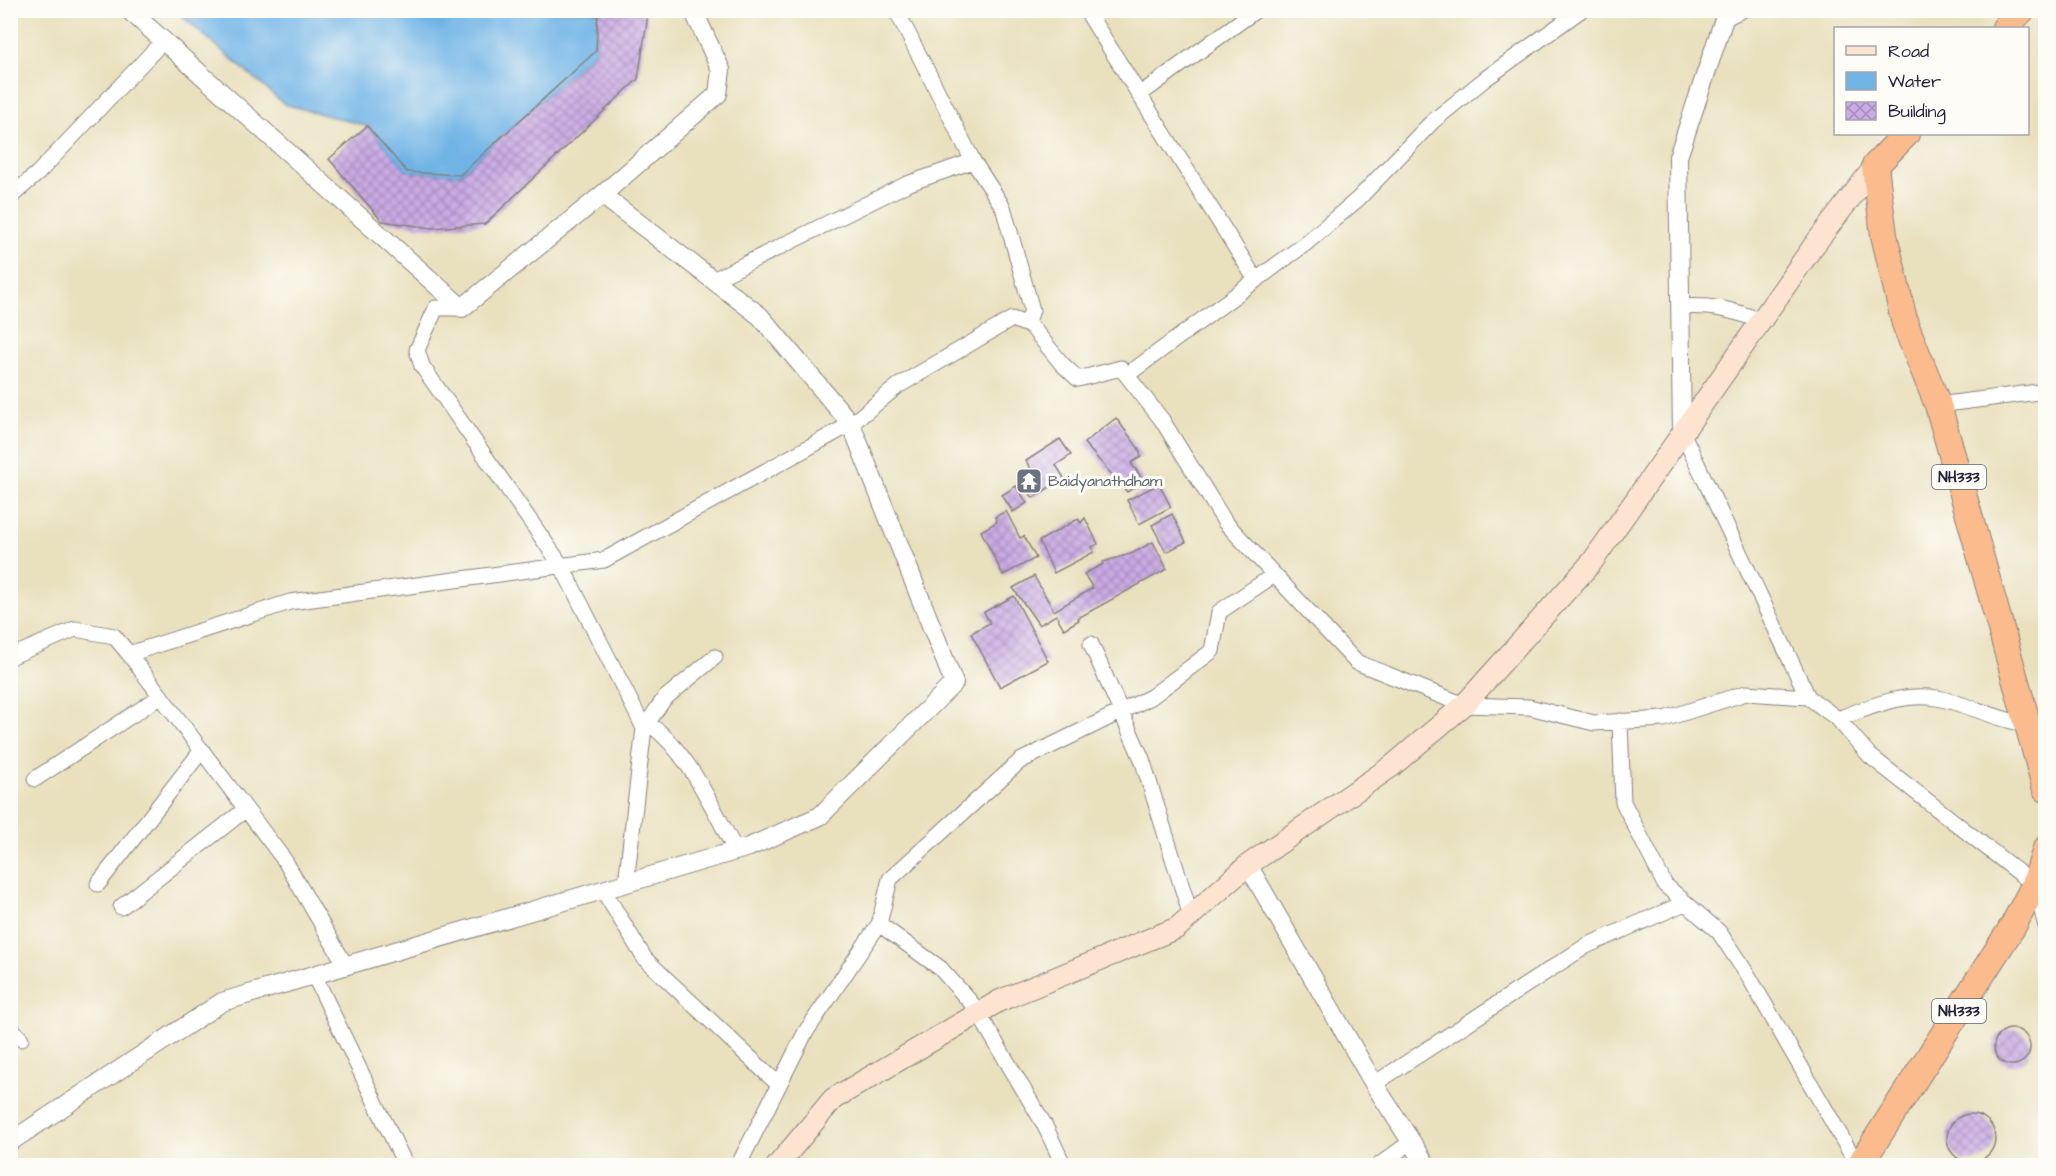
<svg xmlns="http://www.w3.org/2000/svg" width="2056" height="1176" viewBox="0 0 2056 1176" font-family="'Architects Daughter',sans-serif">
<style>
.water{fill:#70b4e6;stroke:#496b90;stroke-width:1.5}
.building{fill:url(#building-cross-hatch)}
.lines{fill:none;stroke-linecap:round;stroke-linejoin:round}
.minor-casing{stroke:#86817c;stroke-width:17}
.tertiary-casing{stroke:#86817c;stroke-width:20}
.secondary-casing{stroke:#86817c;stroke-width:23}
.trunk-casing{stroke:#86817c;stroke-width:28}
.minor{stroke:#fff;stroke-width:15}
.tertiary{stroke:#fff;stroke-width:18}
.secondary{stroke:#fde4d1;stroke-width:21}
.trunk{stroke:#fbbb8d;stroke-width:26}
.labels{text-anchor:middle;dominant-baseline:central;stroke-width:6;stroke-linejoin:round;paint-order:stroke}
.shield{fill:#fdfcf7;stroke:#646373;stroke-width:1.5}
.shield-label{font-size:15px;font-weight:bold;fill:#22223b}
.worship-label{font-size:16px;fill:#5b616d;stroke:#fdfcf7;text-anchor:start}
</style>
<defs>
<pattern id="building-cross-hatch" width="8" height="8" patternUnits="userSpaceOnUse" patternTransform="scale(1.5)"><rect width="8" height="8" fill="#caabe4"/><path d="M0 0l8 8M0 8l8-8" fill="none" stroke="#a48bba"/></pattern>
</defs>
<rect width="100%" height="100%" fill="#fdfcf7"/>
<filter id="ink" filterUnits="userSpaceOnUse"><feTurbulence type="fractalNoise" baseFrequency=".0167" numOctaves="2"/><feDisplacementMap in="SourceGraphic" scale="12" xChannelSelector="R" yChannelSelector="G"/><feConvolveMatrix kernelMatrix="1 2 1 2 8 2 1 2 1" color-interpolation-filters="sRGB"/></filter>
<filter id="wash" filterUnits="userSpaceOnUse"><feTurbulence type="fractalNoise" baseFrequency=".008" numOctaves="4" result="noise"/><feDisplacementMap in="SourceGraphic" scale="24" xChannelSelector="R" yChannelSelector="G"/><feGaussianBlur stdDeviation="1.35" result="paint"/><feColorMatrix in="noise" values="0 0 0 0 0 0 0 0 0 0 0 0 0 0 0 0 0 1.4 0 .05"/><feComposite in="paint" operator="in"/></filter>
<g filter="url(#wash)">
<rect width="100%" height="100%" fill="#e9e0bd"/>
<path class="water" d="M 176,11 L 598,11 L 596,51 L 460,175 L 407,172 L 367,126 L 284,104 Z"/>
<g id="blocks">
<path class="building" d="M 598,10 L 646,10 L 647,22 L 638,79 L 485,224 L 432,228 L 382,221 L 329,159 L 367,126 L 407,172 L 460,175 L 596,51 Z
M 1116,418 L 1139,449 L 1141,457 L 1131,463 L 1144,481 L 1127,492 L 1084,443 Z
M 1060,439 L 1071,455 L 1056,465 L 1064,478 L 1033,498 L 1021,480 L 1033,473 L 1026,461 Z
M 1159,484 L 1171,507 L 1139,524 L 1127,500 Z
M 1016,486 L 1027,503 L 1013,512 L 1002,495 Z
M 1006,511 L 1020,538 L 1024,536 L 1036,558 L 1003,575 L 981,531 L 997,522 L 995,517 Z
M 1172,514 L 1186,542 L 1166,552 L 1152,525 Z
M 1085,518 L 1098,544 L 1092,547 L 1094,552 L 1054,573 L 1039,541 L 1078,519 L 1081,523 Z
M 1153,542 L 1167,569 L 1078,618 L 1079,620 L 1064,629 L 1056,615 L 1039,625 L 1013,588 L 1034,576 L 1054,611 L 1093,588 L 1084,574 L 1103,564 L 1103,562 L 1133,553 Z
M 1014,596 L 1048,661 L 1000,687 L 971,633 L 990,623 L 984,612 Z
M1994 1047a18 18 0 1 1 36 0a18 18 0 1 1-36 0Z
M1947 1138a24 24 0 1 1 48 0a24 24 0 1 1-48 0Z"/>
</g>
</g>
<g filter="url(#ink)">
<use href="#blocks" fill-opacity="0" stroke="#86817c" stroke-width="1.5"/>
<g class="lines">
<defs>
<path id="minor" d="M 896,10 L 973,161 L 1003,207 L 1032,310 L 1027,324
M 1086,10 L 1256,280
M 1725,18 L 1742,10
M 1139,95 L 1256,10
M 10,197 L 38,173 L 163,41
M 713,280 L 907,184 L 973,161
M 1680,307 C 1709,305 1733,309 1760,321
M 462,308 L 436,308 L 417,350 L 422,366 L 561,565 L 644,728 L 652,726 C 689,753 714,811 736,851
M 1127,375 L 1305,244 L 1358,199 L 1432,122 L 1485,79 L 1581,10
M 1938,405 L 2046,391
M 1682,432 L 1808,697
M 1091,644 L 1142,759 L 1191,916
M 10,657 L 75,629 L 114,636 L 129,654
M 1838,719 C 1869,707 1904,692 1937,698 C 1974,705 2008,727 2046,725
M 1620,721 L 1623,802 L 1665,885 L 1719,932 L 1749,977 L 1858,1166
M 35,779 L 161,696
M 626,883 L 644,728 L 664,699 L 715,657
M 98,884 L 202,750
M 2035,885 L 2046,926
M 603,890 L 645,959 L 779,1085
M 121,907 L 246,809
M 879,924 L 940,968 L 974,1006 L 1044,1124 L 1064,1166
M 346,966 L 285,861 L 129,654 L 290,602 L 604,560 L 851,424 L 898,386 L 1012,319 L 1031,326 L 1062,364 L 1078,379 L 1121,368 L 1162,420 L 1225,522 L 1356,662 L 1464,705 L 1529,707 L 1594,723 L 1664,719 L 1746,693 L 1808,697 L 1838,719 L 1870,756 L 2046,894
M 314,975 L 406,1166
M 10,1027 L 21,1039
M 1374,1084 L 1586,946 L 1685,903
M 738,1166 L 805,1033 L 879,924 L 890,879 L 1020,761 L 1151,697 L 1212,651 L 1219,612 L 1274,575
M 1378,1166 L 1412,1141"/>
<path id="tertiary" d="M 129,10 L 462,308 L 602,195 L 718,94 L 721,70 L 693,10
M 1682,432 L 1678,157 L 1727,10
M 1248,865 L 1374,1084 L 1427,1166
M 10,1142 L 222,1002 L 749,847 L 820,816 L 954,683 L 851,424 L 760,316 L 602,195"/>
<path id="secondary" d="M 777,1166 L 833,1099 L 999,1001 L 1177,928 L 1248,865 L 1392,766 L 1464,705 L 1592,562 L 1812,248 L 1875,166"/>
<path id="trunk" d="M 2005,28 L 2022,10
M 1906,134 L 1875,166 L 1884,235 L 1905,324 L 1938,405 L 2046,789
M 1859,1166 L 2013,926 L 2035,884 L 2046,849"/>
</defs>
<use href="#minor" class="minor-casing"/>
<use href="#tertiary" class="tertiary-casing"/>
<use href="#secondary" class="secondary-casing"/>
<use href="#trunk" class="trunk-casing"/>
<use href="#minor" class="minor"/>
<use href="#tertiary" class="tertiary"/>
<use href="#secondary" class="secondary"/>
<use href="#trunk" class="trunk"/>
</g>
</g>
<defs>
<symbol id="temple-square" viewBox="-11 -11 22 22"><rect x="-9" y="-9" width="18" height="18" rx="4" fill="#6b7280" stroke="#fdfcf7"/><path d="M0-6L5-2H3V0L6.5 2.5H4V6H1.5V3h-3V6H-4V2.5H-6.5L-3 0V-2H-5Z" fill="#fff"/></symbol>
</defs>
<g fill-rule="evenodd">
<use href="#temple-square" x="1014" y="466" width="30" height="30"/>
</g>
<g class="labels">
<g class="shield">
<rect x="1932" y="465" width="54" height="24" rx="4.5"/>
<rect x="1932" y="999" width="54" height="24" rx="4.5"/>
</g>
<g class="shield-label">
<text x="1959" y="477">NH333</text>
<text x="1959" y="1011">NH333</text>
</g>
<g class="worship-label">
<text x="1048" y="481">Baidyanathdham</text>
</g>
</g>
<rect width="2056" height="1176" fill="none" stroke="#fdfcf7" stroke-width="36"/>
<rect x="1834" y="27" width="195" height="108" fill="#fdfcf7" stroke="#a5a5ac" stroke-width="1.5"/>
<rect x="1846" y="46" width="30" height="9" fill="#fde4d1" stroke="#a5a5ac" stroke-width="1.5"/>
<text x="1888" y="57" font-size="18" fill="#22223b">Road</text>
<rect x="1846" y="72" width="30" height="18" fill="#70b4e6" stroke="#a5a5ac" stroke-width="1.5"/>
<text x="1888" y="87" font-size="18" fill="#22223b">Water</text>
<rect x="1846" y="102" width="30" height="18" fill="url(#building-cross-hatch)" stroke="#a5a5ac" stroke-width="1.5"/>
<text x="1888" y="117" font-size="18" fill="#22223b">Building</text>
</svg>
